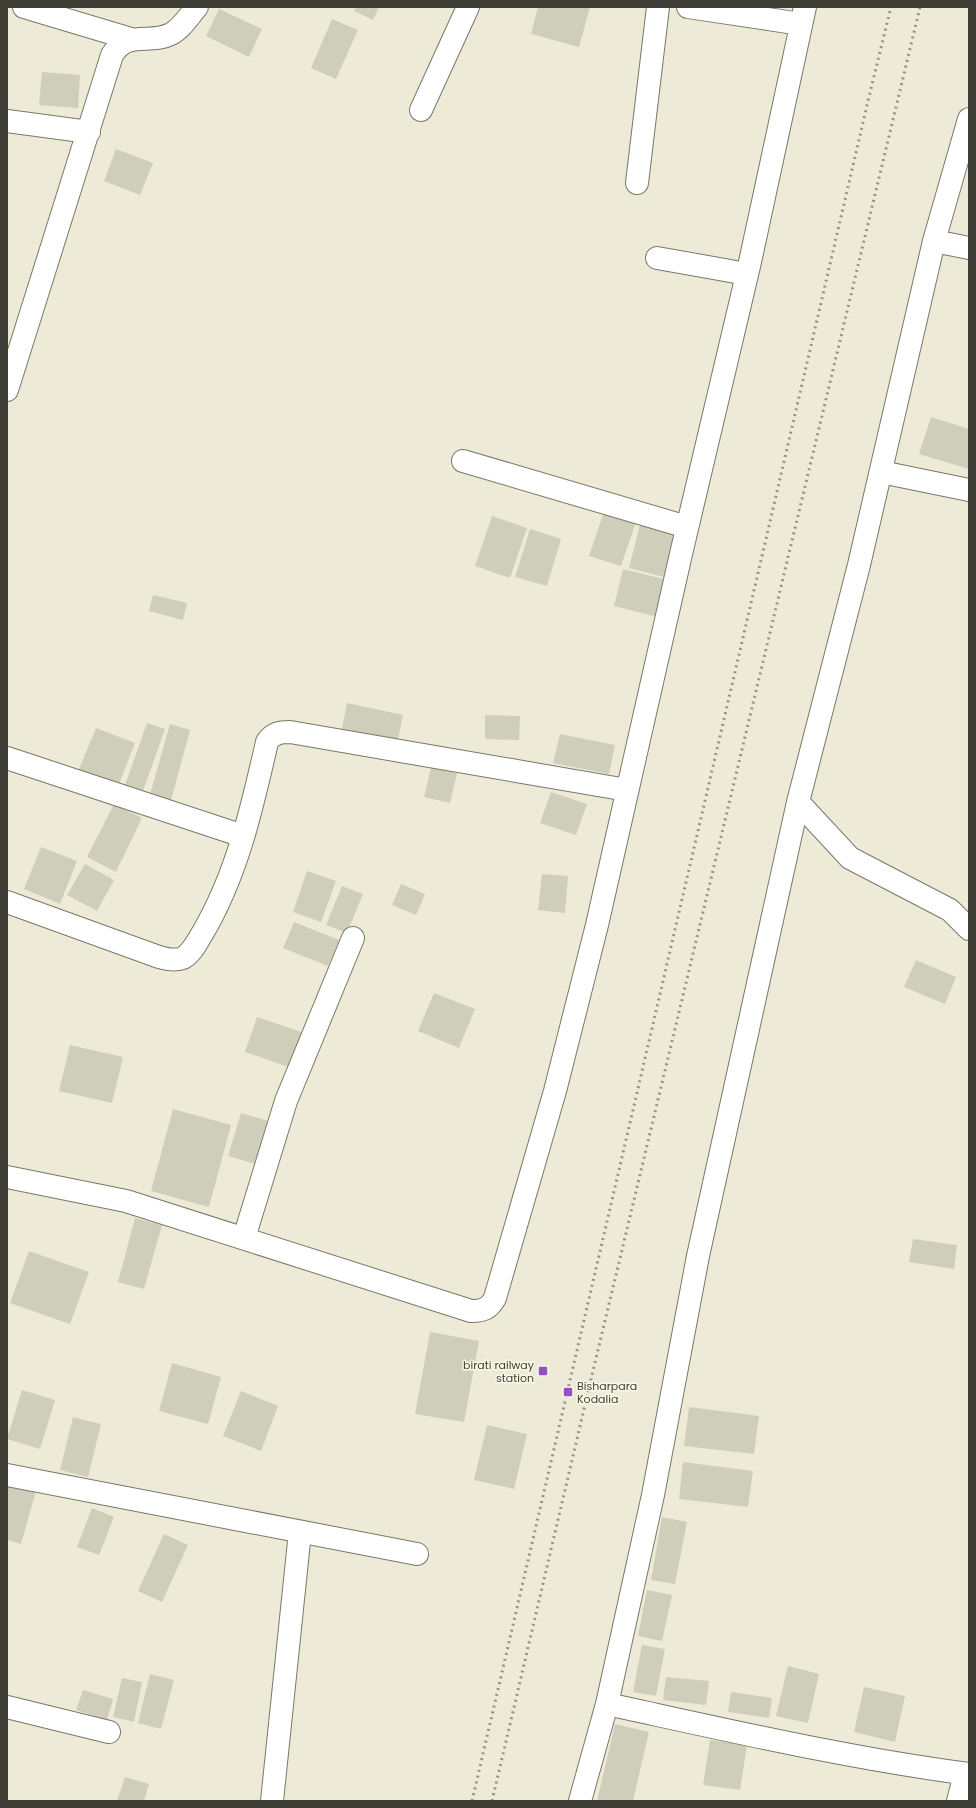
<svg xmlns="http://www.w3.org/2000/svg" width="976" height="1808" viewBox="0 0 976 1808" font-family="Poppins,sans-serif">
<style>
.building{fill:#cfcebb}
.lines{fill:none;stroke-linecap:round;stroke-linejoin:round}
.minor-casing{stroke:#797867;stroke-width:24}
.minor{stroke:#fff;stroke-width:22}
.rail{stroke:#949386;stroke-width:3;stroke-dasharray:2 4;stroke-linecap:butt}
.poi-dot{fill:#9450c5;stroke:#faf9e5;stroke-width:1.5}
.labels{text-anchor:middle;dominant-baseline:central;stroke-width:3;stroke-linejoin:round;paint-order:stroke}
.poi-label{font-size:11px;fill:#3d3c35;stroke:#faf9e5;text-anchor:end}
</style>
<rect width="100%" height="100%" fill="#edebd8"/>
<path class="building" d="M 356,7 L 379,7 L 373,20 L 354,11 Z
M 538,7 L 590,7 L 579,47 L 531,34 Z
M 219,9 L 262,29 L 249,57 L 206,36 Z
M 332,19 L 358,30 L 336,79 L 311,68 Z
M 42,72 L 80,75 L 78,108 L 39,105 Z
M 116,149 L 153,163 L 140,195 L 104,181 Z
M 931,417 L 969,429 L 969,469 L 919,454 Z
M 606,506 L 638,516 L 621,566 L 589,556 Z
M 492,516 L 527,528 L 510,578 L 475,566 Z
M 642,517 L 681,527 L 668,578 L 629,568 Z
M 530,529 L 561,539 L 547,586 L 515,577 Z
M 623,569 L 671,581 L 662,618 L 614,606 Z
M 153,595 L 187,603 L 183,620 L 149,611 Z
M 347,703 L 403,715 L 398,740 L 342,729 Z
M 485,715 L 520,716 L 519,740 L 485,739 Z
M 147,723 L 165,729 L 142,794 L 124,788 Z
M 170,724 L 190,730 L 170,804 L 149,798 Z
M 96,728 L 135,743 L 117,789 L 77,774 Z
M 560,734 L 615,745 L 609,774 L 553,763 Z
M 431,768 L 457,773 L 450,803 L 424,797 Z
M 551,792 L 587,804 L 576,835 L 540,823 Z
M 114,804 L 142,818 L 116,872 L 87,857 Z
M 41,847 L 77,861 L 60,904 L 24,889 Z
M 85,864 L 114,880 L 97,911 L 67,895 Z
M 307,871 L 336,881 L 321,922 L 293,912 Z
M 542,874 L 568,876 L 565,913 L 538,910 Z
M 401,884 L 425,894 L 416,915 L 392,905 Z
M 342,886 L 363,894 L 347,933 L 326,925 Z
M 294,922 L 339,940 L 328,966 L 283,948 Z
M 916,960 L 956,977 L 945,1004 L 904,987 Z
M 434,993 L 475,1009 L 459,1048 L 418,1031 Z
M 257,1017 L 307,1034 L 294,1069 L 245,1052 Z
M 70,1045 L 123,1057 L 112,1103 L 59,1091 Z
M 173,1109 L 231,1125 L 209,1207 L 151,1191 Z
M 241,1113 L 275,1123 L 262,1166 L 228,1156 Z
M 135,1218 L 162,1225 L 144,1289 L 118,1282 Z
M 913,1239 L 957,1245 L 954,1269 L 909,1262 Z
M 29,1251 L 89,1272 L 70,1324 L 10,1303 Z
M 430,1332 L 479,1341 L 464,1422 L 415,1414 Z
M 172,1363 L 221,1377 L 208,1424 L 159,1411 Z
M 22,1390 L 55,1400 L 40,1449 L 7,1439 Z
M 241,1391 L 278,1406 L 261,1451 L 223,1436 Z
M 689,1407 L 759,1416 L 754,1454 L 684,1446 Z
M 73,1417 L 101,1424 L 88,1477 L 60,1470 Z
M 487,1425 L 527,1434 L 514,1489 L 474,1480 Z
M 683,1462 L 753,1471 L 748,1507 L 679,1499 Z
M 7,1483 L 36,1491 L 21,1544 L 7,1540 Z
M 92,1508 L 114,1517 L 99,1555 L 77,1547 Z
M 662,1517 L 687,1522 L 675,1584 L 651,1580 Z
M 164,1534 L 188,1545 L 162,1602 L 138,1591 Z
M 647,1590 L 672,1595 L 662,1641 L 638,1636 Z
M 642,1645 L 665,1649 L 656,1696 L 633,1692 Z
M 788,1666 L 819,1674 L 808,1723 L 776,1716 Z
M 150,1674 L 174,1680 L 161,1729 L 138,1723 Z
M 666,1677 L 709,1681 L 706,1705 L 663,1700 Z
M 122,1678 L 142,1682 L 134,1722 L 113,1717 Z
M 864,1687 L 905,1696 L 895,1742 L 854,1732 Z
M 83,1690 L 113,1699 L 107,1720 L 76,1710 Z
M 731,1692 L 772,1698 L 769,1718 L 728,1712 Z
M 615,1724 L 649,1732 L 633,1801 L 597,1801 Z
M 710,1740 L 747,1745 L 740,1790 L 703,1785 Z
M 125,1777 L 149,1784 L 144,1801 L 117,1801 Z"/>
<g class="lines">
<defs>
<path id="minor" d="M 24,7 L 131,39
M 688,7 L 801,24
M 421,110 L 468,7
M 969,119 L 934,241 L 859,565 L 798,802 L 850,858 L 950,910 L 969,929
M 7,121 L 89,132
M 637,183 L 658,7
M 934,241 L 969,248
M 657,258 L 747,274
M 7,390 L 112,55 C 128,29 149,45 171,34 C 181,29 189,16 197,7
M 463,461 L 687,527
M 881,472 L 969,490
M 7,758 L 243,836
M 7,902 L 159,957 C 166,959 176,961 183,958 C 192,953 197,942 202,934 C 237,875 252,808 267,742 C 273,733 280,732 290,732 L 627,790
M 7,1177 L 126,1201 L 471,1311 C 483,1311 489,1309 495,1298 L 555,1091 L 597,925 L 681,554 L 750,262 L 805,7
M 244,1238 L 286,1101 L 353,938
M 7,1475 L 417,1554
M 607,1704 C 727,1730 847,1758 969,1774
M 7,1707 L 109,1732
M 272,1801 L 300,1532
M 580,1801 L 607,1704 L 653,1495 L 698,1256 L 798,802
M 958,1801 L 965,1774"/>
</defs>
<use href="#minor" class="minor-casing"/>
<use href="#minor" class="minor"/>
<path class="rail" d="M 472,1801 L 868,101 L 891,7
M 492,1801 L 592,1375 L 920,7"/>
</g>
<g class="poi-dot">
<rect x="538" y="1366" width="10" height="10" rx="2"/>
<rect x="563" y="1387" width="10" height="10" rx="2"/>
</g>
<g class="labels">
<g class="poi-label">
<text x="534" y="1365">birati railway<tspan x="534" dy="13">station</tspan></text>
<text x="577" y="1386" text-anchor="start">Bisharpara<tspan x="577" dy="13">Kodalia</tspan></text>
</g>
</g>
<rect width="976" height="1808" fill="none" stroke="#3d3c35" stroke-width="16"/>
</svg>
